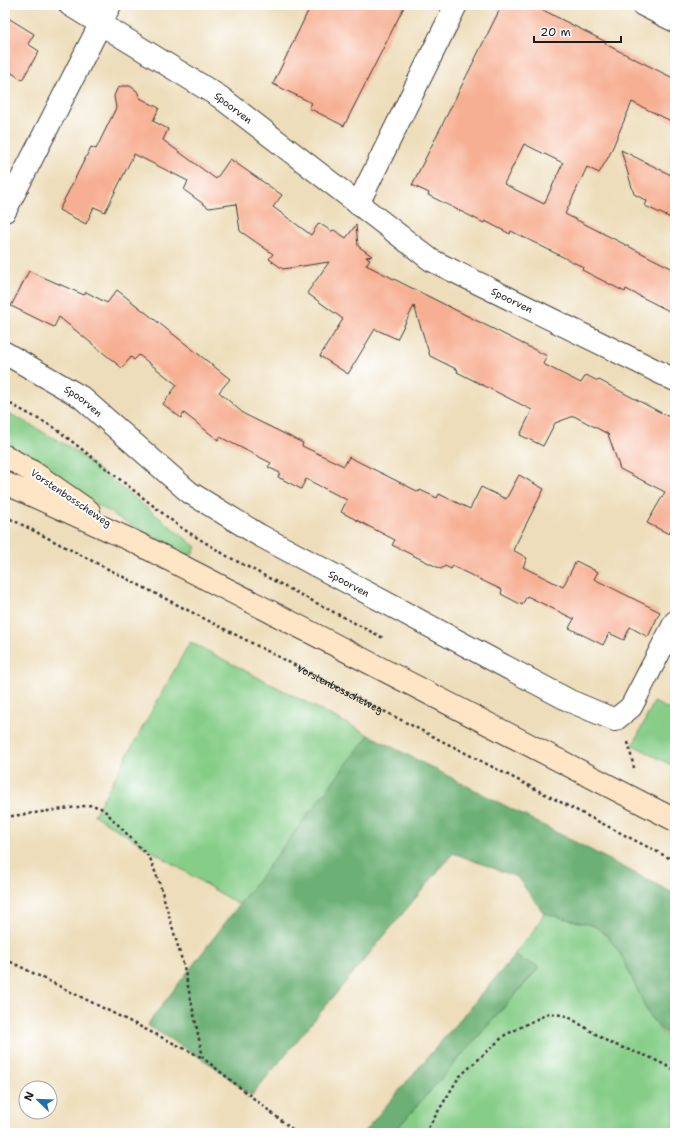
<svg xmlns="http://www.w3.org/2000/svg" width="680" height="1138" viewBox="0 0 680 1138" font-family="'Shantell Sans',sans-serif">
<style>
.green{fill:#86cd88;stroke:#517452}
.forest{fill:#6cb074;stroke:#446648}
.building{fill:#f7af93;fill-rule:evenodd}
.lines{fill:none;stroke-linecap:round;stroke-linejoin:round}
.street-casing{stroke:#3b3934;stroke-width:24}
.secondary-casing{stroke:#3b3934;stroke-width:24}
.path{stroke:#3b3934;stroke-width:2.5;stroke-dasharray:3 3;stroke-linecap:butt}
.street{stroke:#fff;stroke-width:22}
.secondary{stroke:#fde5c5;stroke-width:22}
.labels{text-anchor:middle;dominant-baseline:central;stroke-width:4;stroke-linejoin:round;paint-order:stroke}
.street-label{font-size:10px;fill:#1c1c1c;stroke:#fff}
</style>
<rect width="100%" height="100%" fill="#fff"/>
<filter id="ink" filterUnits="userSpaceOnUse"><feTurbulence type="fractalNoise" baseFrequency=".025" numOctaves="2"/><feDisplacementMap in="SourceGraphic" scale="8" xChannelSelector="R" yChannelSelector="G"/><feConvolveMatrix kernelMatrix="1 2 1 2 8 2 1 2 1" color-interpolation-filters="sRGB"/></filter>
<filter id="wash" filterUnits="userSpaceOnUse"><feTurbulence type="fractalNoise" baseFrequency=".012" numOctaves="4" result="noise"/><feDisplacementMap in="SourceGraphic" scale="16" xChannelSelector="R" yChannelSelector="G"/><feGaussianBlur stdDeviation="0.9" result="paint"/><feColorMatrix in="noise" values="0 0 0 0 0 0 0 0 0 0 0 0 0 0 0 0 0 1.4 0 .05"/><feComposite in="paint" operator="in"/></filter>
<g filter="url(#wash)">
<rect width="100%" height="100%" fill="#edddba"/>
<path class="green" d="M 5,411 L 70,447 L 196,547 L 191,556 L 122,520 L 5,447 Z
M 190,642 L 369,735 L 239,905 L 94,815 Z
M 654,702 L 675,712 L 675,767 L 633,745 Z
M 544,913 C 560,917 580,918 594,926 C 633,946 636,1019 675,1043 L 675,1133 L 393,1133 L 539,968 L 514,956 L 511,958 L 534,931 Z"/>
<path class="forest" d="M 369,735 L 675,894 L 675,1043 L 650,1017 L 620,953 L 606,935 L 595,926 L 544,913 L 517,877 L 453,853 L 251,1096 L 215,1067 L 147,1025 Z
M 514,956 L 539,967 L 393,1133 L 363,1133 Z"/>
<g id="blocks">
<path class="building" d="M 311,5 L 405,5 L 344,126 L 309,108 L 312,103 L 273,84 Z
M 502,5 L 533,5 L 606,42 L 605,44 L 675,79 L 675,123 L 632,102 L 609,156 L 599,173 L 587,167 L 565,214 L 675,270 L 675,314 L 626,289 L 625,292 L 582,270 L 583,267 L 511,231 L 510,234 L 485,221 L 484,223 L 428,195 L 429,193 L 412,185 ZM 524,144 L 563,163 L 544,204 L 504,184 Z
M 5,16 L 34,34 L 28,44 L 39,51 L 22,80 L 12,73 L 5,85 Z
M 122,86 L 130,86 L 137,91 L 140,98 L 159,108 L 153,121 L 168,129 L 163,140 L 216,179 L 230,159 L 282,195 L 273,207 L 311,235 L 319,223 L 331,231 L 334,230 L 346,238 L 356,225 L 358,246 L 372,256 L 366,257 L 370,259 L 366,265 L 547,356 L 543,364 L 581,383 L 586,375 L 598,381 L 599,380 L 675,420 L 675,522 L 669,534 L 647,523 L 665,492 L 620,469 L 608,434 L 574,416 L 555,423 L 543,446 L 520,435 L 532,410 L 457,372 L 458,370 L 430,356 L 414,306 L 397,339 L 375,329 L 348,374 L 320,356 L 343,319 L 307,293 L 329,262 L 283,269 L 269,259 L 273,254 L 240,231 L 236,204 L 209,208 L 184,190 L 188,181 L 134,154 L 105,212 L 94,207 L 86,224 L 59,210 L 91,147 L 96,149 L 116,108 L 114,96 L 117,89 Z
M 621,150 L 675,177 L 675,220 L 645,206 L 647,201 L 634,194 Z
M 29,271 L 84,295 L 86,292 L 107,303 L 117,290 L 230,379 L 219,392 L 244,414 L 303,443 L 302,446 L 344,466 L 349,457 L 419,492 L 420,490 L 437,498 L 439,494 L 470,509 L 481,487 L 506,499 L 519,475 L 544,489 L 513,550 L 527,558 L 523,567 L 563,587 L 576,561 L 598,572 L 594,579 L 660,612 L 648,637 L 630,627 L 624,640 L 609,633 L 603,645 L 569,628 L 574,619 L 527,596 L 522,605 L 501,594 L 502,590 L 452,566 L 451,569 L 445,566 L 441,569 L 392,545 L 395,540 L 341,512 L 347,500 L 306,479 L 301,489 L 278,477 L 280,473 L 268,467 L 271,463 L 220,437 L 218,440 L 184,413 L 181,418 L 163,404 L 177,385 L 139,355 L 134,360 L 131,357 L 122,368 L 59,317 L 54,327 L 11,306 Z"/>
</g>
</g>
<g filter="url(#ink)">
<use href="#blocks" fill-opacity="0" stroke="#3b3934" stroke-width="1"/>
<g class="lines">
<defs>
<g id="street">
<path id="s2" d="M 70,5 L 220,97 L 431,260 L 675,380"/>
<path d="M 643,5 L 675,21"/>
<path d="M 358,204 L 456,5"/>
<path d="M 5,211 L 110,5"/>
<path id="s3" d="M 5,353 L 81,397 L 189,492 L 259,535 L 570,701 L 615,720 L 631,707 L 675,622"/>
</g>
<path id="secondary" d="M 5,456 L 33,472 L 89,511
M 5,483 L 135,542 L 675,820"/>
</defs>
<use href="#street" class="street-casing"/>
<use href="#secondary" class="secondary-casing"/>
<g class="path">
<path d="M 5,401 L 55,428 L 180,527 L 227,556 L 383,638"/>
<path id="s1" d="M 5,516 L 675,861"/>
<path d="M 628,742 L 634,768"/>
<path d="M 5,817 L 92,805 L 103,809 L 150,858 L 160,885 L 184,967 L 203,1058 L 297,1133"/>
<path d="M 5,959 L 203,1058"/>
<path d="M 425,1133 L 459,1077 L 505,1035 L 549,1013 L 567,1016 L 610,1043 L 649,1057 L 675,1070"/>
</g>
<use href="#street" class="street"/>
<use href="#secondary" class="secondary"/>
</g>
</g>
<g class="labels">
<g class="street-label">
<text stroke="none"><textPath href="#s2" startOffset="193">Spoorven</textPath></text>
<text stroke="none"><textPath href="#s2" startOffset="533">Spoorven</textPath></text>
<text stroke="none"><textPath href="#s3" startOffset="92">Spoorven</textPath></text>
<text transform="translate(71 498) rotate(34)">Vorstenbosscheweg</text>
<text stroke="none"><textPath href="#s3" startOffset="416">Spoorven</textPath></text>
<text stroke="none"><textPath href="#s1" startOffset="377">Vorstenbosscheweg</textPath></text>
</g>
</g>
<rect width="680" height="1138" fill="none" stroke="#fff" stroke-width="20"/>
<g transform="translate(38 1100) rotate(293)"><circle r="19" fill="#ffffff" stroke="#a4a4a4"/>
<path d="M0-3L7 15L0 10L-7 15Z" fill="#1f6fb2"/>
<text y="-6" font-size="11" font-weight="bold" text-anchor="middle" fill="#1c1c1c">N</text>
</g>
<path d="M534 36v6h87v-6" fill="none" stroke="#1c1c1c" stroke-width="2"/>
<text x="540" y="36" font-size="12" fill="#1c1c1c" stroke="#ffffff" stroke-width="3" paint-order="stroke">20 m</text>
</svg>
